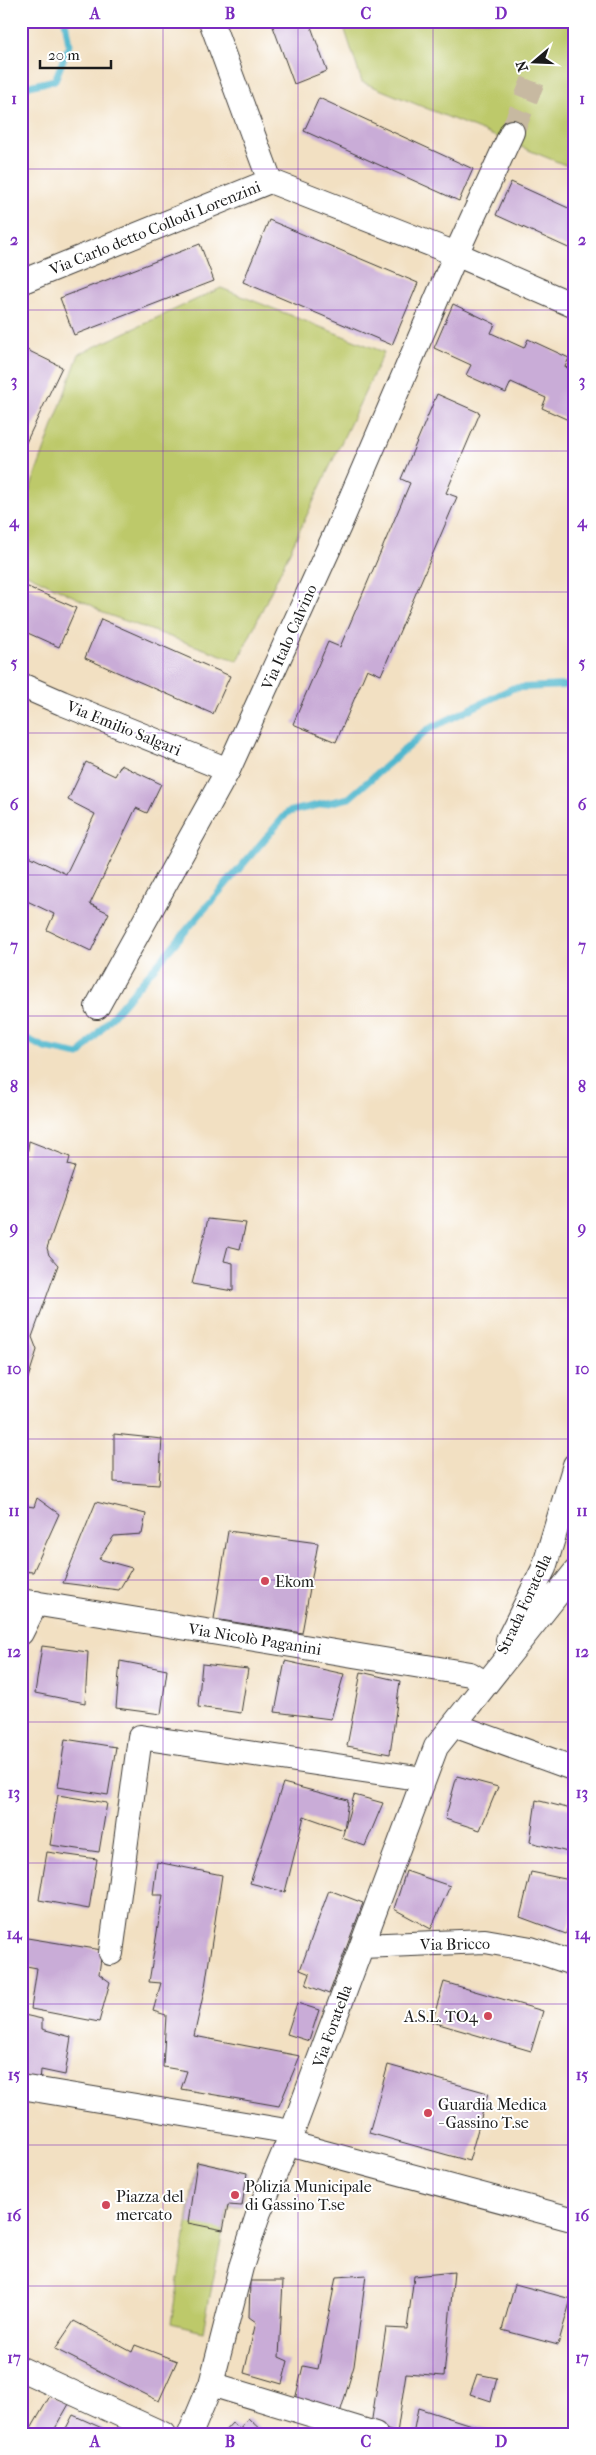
<svg xmlns="http://www.w3.org/2000/svg" width="596" height="2455" viewBox="0 0 596 2455" font-family="'IM FELL French Canon',serif">
<style>
.green{fill:#bdc96b;stroke:#6c7244}
.lines{fill:none;stroke-linecap:round;stroke-linejoin:round}
.stream{stroke:#50b7ce;stroke-width:7}
.building{fill:#c9acd7}
.minor-tunnel{stroke:#c7b9a1;stroke-width:24;stroke-dasharray:24 12;stroke-linecap:butt}
.minor-casing{stroke:#3c3935;stroke-width:26}
.minor{stroke:#fff;stroke-width:24}
.grid{fill:none;stroke:#7b2cbf;stroke-width:1;stroke-opacity:0.55}
.poi-dot{fill:#d1495b;stroke:#fff;stroke-width:2}
.labels{text-anchor:middle;dominant-baseline:central;stroke-width:4;stroke-linejoin:round;paint-order:stroke}
.street-label{font-size:16px;fill:#1c1c1c;stroke:#fff}
.poi-label{font-size:16px;fill:#1c1c1c;stroke:#fff;text-anchor:start}
.neatline{fill:none;stroke:#7b2cbf;stroke-width:2}
.grid-label{font-size:16px;text-anchor:middle;font-weight:bold;fill:#7b2cbf}
</style>
<rect width="100%" height="100%" fill="#fff"/>
<filter id="ink" filterUnits="userSpaceOnUse"><feTurbulence type="fractalNoise" baseFrequency=".02" numOctaves="2"/><feDisplacementMap in="SourceGraphic" scale="10" xChannelSelector="R" yChannelSelector="G"/><feConvolveMatrix kernelMatrix="1 2 1 2 8 2 1 2 1" color-interpolation-filters="sRGB"/></filter>
<filter id="wash" filterUnits="userSpaceOnUse"><feTurbulence type="fractalNoise" baseFrequency=".0096" numOctaves="4" result="noise"/><feDisplacementMap in="SourceGraphic" scale="20" xChannelSelector="R" yChannelSelector="G"/><feGaussianBlur stdDeviation="1.12" result="paint"/><feColorMatrix in="noise" values="0 0 0 0 0 0 0 0 0 0 0 0 0 0 0 0 0 1.4 0 .05"/><feComposite in="paint" operator="in"/></filter>
<g filter="url(#wash)">
<rect width="100%" height="100%" fill="#f2e0c2"/>
<path class="green" d="M 342,21 L 575,21 L 575,169 L 362,82 Z
M 221,288 L 384,352 L 238,661 L 103,613 L 93,606 L 21,571 L 21,514 L 79,354 Z
M 197,2162 L 247,2173 L 242,2206 L 228,2206 L 203,2331 L 171,2323 Z"/>
<g class="lines">
<path class="stream" d="M 21,88 L 55,80 L 69,45 L 65,21
M 21,1036 L 45,1048 L 79,1055 L 288,812 L 349,798 L 427,730 L 513,688 L 575,685"/>
</g>
<g id="blocks">
<path class="building" d="M 271,21 L 309,21 L 327,71 L 294,84 Z
M 319,98 L 473,169 L 459,201 L 304,131 Z
M 511,182 L 575,211 L 575,251 L 496,215 Z
M 269,220 L 418,283 L 392,345 L 243,282 Z
M 200,244 L 214,281 L 74,335 L 60,298 Z
M 453,304 L 495,324 L 491,333 L 524,348 L 528,339 L 569,358 L 565,367 L 575,371 L 575,423 L 542,408 L 546,398 L 511,382 L 506,393 L 466,375 L 471,365 L 434,348 Z
M 21,347 L 62,367 L 21,453 Z
M 437,394 L 480,413 L 446,493 L 457,497 L 381,675 L 367,669 L 336,742 L 293,724 L 328,642 L 340,647 L 410,483 L 401,479 Z
M 21,584 L 76,608 L 59,647 L 21,630 Z
M 101,619 L 230,676 L 213,714 L 85,658 Z
M 86,762 L 115,776 L 121,765 L 161,784 L 147,813 L 136,808 L 90,904 L 109,913 L 91,951 L 47,930 L 54,914 L 21,898 L 21,852 L 66,874 L 95,814 L 68,800 Z
M 29,1141 L 70,1157 L 68,1165 L 75,1167 L 47,1248 L 49,1255 L 58,1265 L 32,1337 L 37,1350 L 22,1397 L 21,1154 L 27,1156 Z
M 208,1219 L 246,1223 L 240,1249 L 228,1246 L 224,1261 L 233,1263 L 233,1291 L 192,1284 Z
M 114,1434 L 162,1439 L 159,1485 L 114,1482 Z
M 37,1498 L 59,1514 L 33,1572 L 21,1571 L 21,1505 L 34,1507 Z
M 96,1502 L 146,1514 L 142,1534 L 114,1536 L 99,1559 L 132,1568 L 119,1590 L 63,1583 Z
M 228,1531 L 318,1543 L 302,1633 L 214,1619 Z
M 42,1646 L 88,1652 L 85,1703 L 35,1693 Z
M 120,1661 L 167,1670 L 161,1714 L 116,1708 Z
M 285,1661 L 344,1674 L 331,1719 L 275,1712 Z
M 202,1664 L 248,1669 L 241,1713 L 198,1707 Z
M 361,1672 L 400,1681 L 390,1754 L 347,1746 Z
M 65,1739 L 116,1747 L 108,1795 L 58,1787 Z
M 457,1776 L 498,1787 L 480,1830 L 445,1819 Z
M 283,1783 L 348,1800 L 344,1830 L 304,1816 L 285,1892 L 250,1883 Z
M 58,1795 L 107,1803 L 99,1852 L 50,1845 Z
M 354,1795 L 383,1803 L 365,1846 L 342,1838 Z
M 536,1800 L 575,1810 L 575,1854 L 530,1842 Z
M 47,1852 L 97,1859 L 89,1909 L 39,1900 Z
M 157,1862 L 222,1875 L 205,1987 L 194,2036 L 300,2056 L 279,2106 L 181,2089 L 187,2071 L 163,2067 L 166,2015 L 153,2011 L 161,1983 L 149,1982 L 163,1895 L 153,1895 Z
M 406,1871 L 450,1886 L 431,1929 L 394,1909 Z
M 531,1872 L 575,1881 L 575,1900 L 566,1934 L 520,1917 Z
M 329,1890 L 363,1903 L 329,1994 L 306,1985 L 310,1974 L 300,1970 Z
M 21,1937 L 102,1950 L 99,1974 L 110,1982 L 99,2022 L 31,2009 L 37,1968 L 21,1965 Z
M 444,1982 L 543,2011 L 531,2051 L 432,2022 Z
M 297,2003 L 319,2010 L 309,2041 L 287,2034 Z
M 24,2015 L 42,2019 L 42,2029 L 71,2037 L 65,2075 L 41,2070 L 40,2081 L 21,2077 L 21,2026 Z
M 388,2065 L 488,2093 L 469,2161 L 369,2133 Z
M 197,2162 L 247,2173 L 242,2206 L 228,2205 L 223,2230 L 188,2223 Z
M 454,2272 L 444,2376 L 406,2373 L 397,2433 L 371,2425 L 386,2328 L 407,2329 L 414,2276 Z
M 366,2275 L 354,2366 L 340,2413 L 295,2400 L 303,2366 L 318,2369 L 336,2277 Z
M 250,2281 L 283,2281 L 279,2357 L 288,2361 L 282,2384 L 244,2373 L 256,2322 L 249,2317 Z
M 515,2284 L 571,2299 L 558,2345 L 502,2330 Z
M 74,2321 L 132,2352 L 135,2345 L 177,2361 L 159,2401 L 55,2349 Z
M 477,2374 L 497,2378 L 491,2401 L 470,2394 Z
M 50,2396 L 69,2404 L 52,2434 L 28,2434 Z
M 418,2408 L 496,2433 L 496,2434 L 413,2434 Z
M 73,2415 L 115,2434 L 63,2434 Z
M 248,2418 L 265,2434 L 222,2434 L 232,2423 L 240,2428 Z
M 563,2427 L 575,2429 L 575,2434 L 561,2434 Z"/>
</g>
</g>
<g filter="url(#ink)">
<use href="#blocks" fill-opacity="0" stroke="#3c3935" stroke-width="1"/>
<g class="lines">
<path class="minor-tunnel" d="M 512,132 L 533,81"/>
<defs>
<path id="minor" d="M 211,21 L 270,181
M 21,282 L 270,181 L 456,254 L 575,306
M 21,685 L 62,703 L 228,770
M 97,1007 L 228,770 L 339,526 L 456,254 L 512,132
M 21,1601 L 470,1674 L 486,1684
M 21,1633 L 36,1603
M 508,1640 L 544,1568 L 575,1465
M 454,1725 L 575,1769
M 362,1946 L 485,1941 L 531,1949 L 575,1964
M 111,1953 L 140,1737 L 424,1779
M 21,2087 L 292,2132
M 288,2143 L 575,2220
M 21,2369 L 163,2434
M 211,2384 L 375,2434
M 190,2434 L 211,2384 L 241,2267 L 259,2212 L 288,2143 L 436,1747 L 575,1572"/>
</defs>
<use href="#minor" class="minor-casing"/>
<use href="#minor" class="minor"/>
</g>
</g>
<path class="grid" d="M 163,21 L 163,2434M 298,21 L 298,2434M 433,21 L 433,2434M 21,169 L 575,169M 21,310 L 575,310M 21,451 L 575,451M 21,592 L 575,592M 21,733 L 575,733M 21,875 L 575,875M 21,1016 L 575,1016M 21,1157 L 575,1157M 21,1298 L 575,1298M 21,1439 L 575,1439M 21,1580 L 575,1580M 21,1722 L 575,1722M 21,1863 L 575,1863M 21,2004 L 575,2004M 21,2145 L 575,2145M 21,2286 L 575,2286"/>
<g class="poi-dot">
<circle cx="265" cy="1581" r="5"/>
<circle cx="488" cy="2016" r="5"/>
<circle cx="428" cy="2113" r="5"/>
<circle cx="235" cy="2195" r="5"/>
<circle cx="106" cy="2205" r="5"/>
</g>
<g class="labels">
<g class="street-label">
<text transform="translate(155 228) rotate(-22)">Via Carlo detto Collodi Lorenzini</text>
<text transform="translate(289 637) rotate(-66)">Via Italo Calvino</text>
<text transform="translate(124 728) rotate(22)">Via Emilio Salgari</text>
<text transform="translate(524 1604) rotate(-65)">Strada Foratella</text>
<text transform="translate(255 1639) rotate(9)">Via Nicolò Paganini</text>
<text transform="translate(455 1944) rotate(-1)">Via Bricco</text>
<text transform="translate(332 2026) rotate(-70)">Via Foratella</text>
</g>
<g class="poi-label">
<text x="275" y="1581">Ekom</text>
<text x="478" y="2016" text-anchor="end">A.S.L. TO4</text>
<text x="438" y="2104">Guardia Medica<tspan x="438" dy="18">- Gassino T.se</tspan></text>
<text x="245" y="2186">Polizia Municipale<tspan x="245" dy="18">di Gassino T.se</tspan></text>
<text x="116" y="2196">Piazza del<tspan x="116" dy="18">mercato</tspan></text>
</g>
</g>
<rect width="596" height="2455" fill="none" stroke="#fff" stroke-width="55"/>
<g transform="translate(534 62) rotate(251)" stroke="#ffffff" stroke-width="4" paint-order="stroke">
<path d="M0-4L9 19L0 12L-9 19Z" fill="#1c1c1c"/>
<text y="-8" font-size="14" font-weight="bold" text-anchor="middle" fill="#1c1c1c">N</text>
</g>
<path d="M40 60v8h71v-8" fill="none" stroke="#1c1c1c" stroke-width="2.5"/>
<text x="48" y="60" font-size="15" fill="#1c1c1c" stroke="#ffffff" stroke-width="4" paint-order="stroke">20 m</text>
<rect x="28" y="28" width="540" height="2400" class="neatline"/>
<g class="grid-label">
<text x="95" y="19">A</text>
<text x="230" y="19">B</text>
<text x="366" y="19">C</text>
<text x="501" y="19">D</text>
<text x="14" y="104">1</text>
<text x="582" y="104">1</text>
<text x="14" y="245">2</text>
<text x="582" y="245">2</text>
<text x="14" y="386">3</text>
<text x="582" y="386">3</text>
<text x="14" y="527">4</text>
<text x="582" y="527">4</text>
<text x="14" y="668">5</text>
<text x="582" y="668">5</text>
<text x="14" y="810">6</text>
<text x="582" y="810">6</text>
<text x="14" y="951">7</text>
<text x="582" y="951">7</text>
<text x="14" y="1092">8</text>
<text x="582" y="1092">8</text>
<text x="14" y="1233">9</text>
<text x="582" y="1233">9</text>
<text x="14" y="1374">10</text>
<text x="582" y="1374">10</text>
<text x="14" y="1516">11</text>
<text x="582" y="1516">11</text>
<text x="14" y="1657">12</text>
<text x="582" y="1657">12</text>
<text x="14" y="1798">13</text>
<text x="582" y="1798">13</text>
<text x="14" y="1939">14</text>
<text x="582" y="1939">14</text>
<text x="14" y="2080">15</text>
<text x="582" y="2080">15</text>
<text x="14" y="2221">16</text>
<text x="582" y="2221">16</text>
<text x="14" y="2363">17</text>
<text x="582" y="2363">17</text>
<text x="95" y="2447">A</text>
<text x="230" y="2447">B</text>
<text x="366" y="2447">C</text>
<text x="501" y="2447">D</text>
</g>
</svg>
